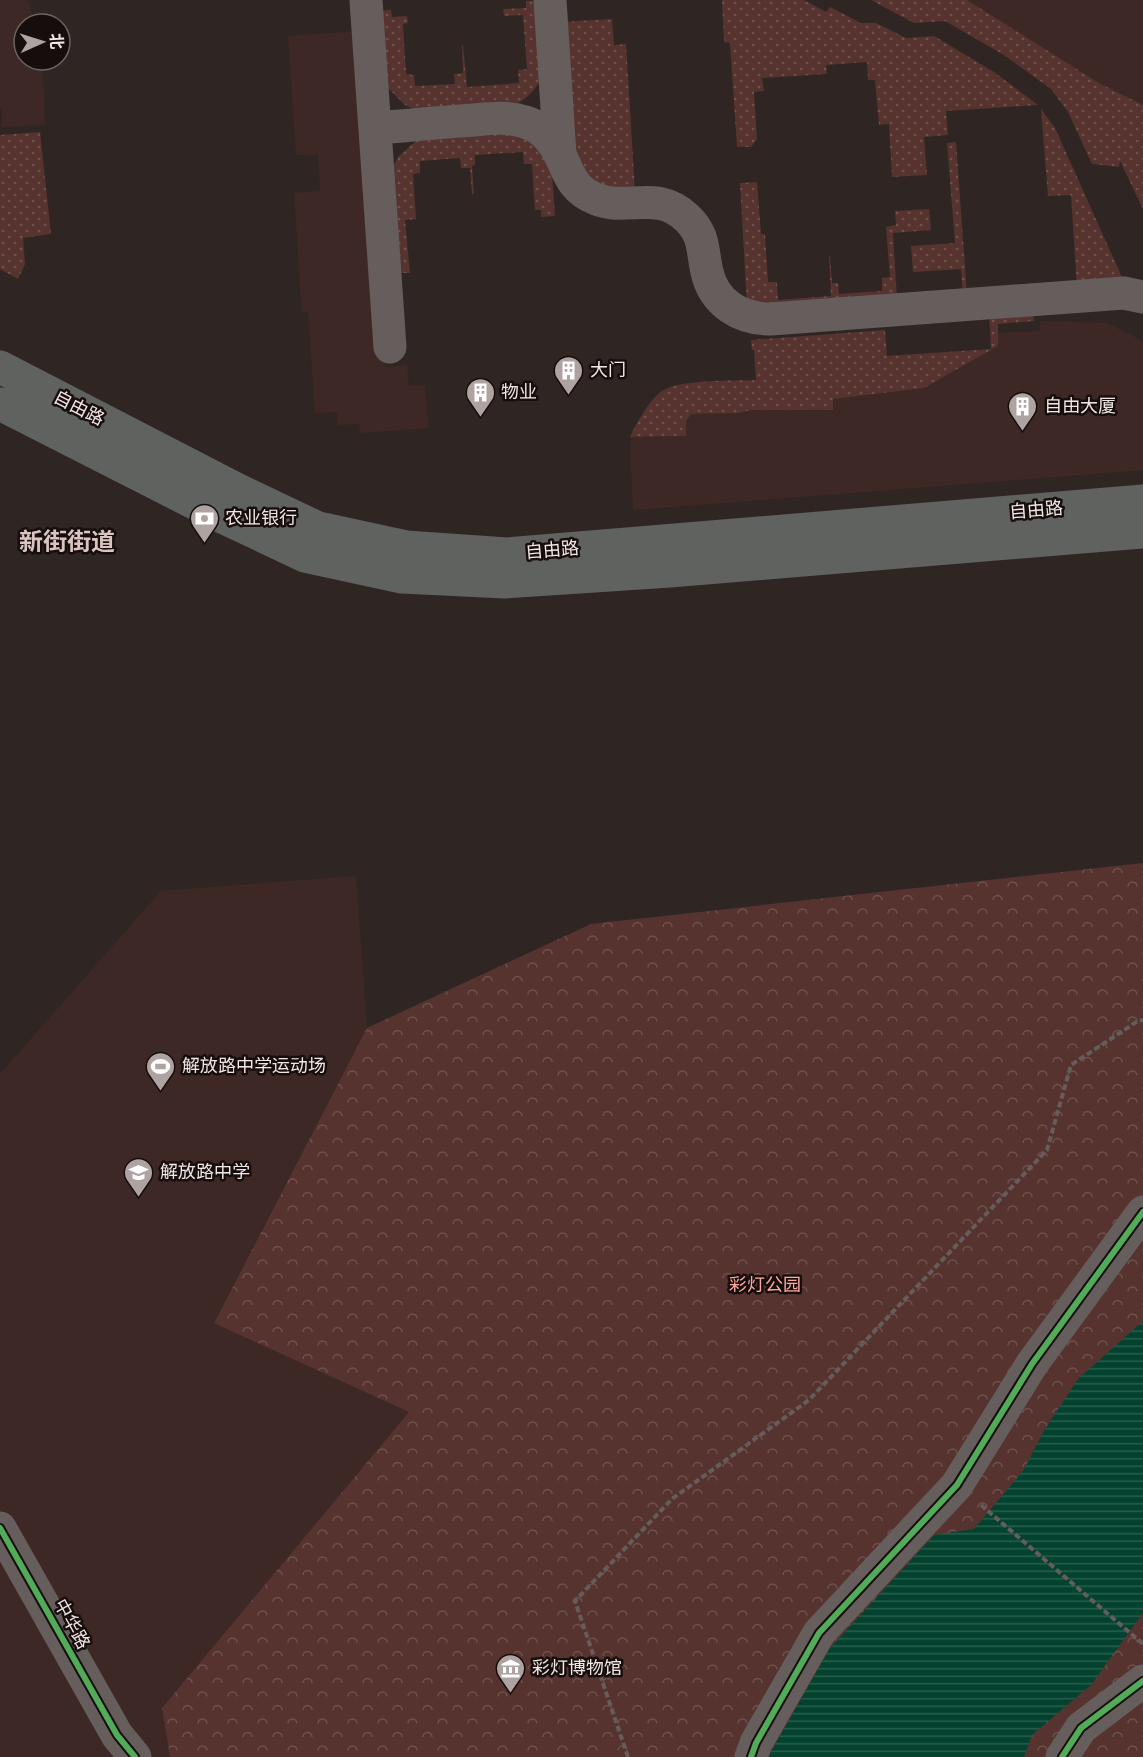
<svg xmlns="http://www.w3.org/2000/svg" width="1143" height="1757" viewBox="0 0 1143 1757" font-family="'Fira Sans Condensed','Noto Sans SC',sans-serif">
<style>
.built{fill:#3e2825}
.grass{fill:url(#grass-dots)}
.park{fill:url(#park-crowns)}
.water{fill:url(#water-rules)}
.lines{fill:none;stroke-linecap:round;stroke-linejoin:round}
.path{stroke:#655d5c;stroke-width:4;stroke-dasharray:6 3;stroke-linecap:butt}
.minor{stroke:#655e5c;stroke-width:33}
.major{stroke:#60625f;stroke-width:33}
.cycleway-casing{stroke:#160e0d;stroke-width:10}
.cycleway{stroke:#51ab58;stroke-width:6}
.labels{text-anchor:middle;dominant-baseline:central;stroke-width:5;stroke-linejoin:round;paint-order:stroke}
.poi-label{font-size:18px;fill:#f2e6e4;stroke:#160e0d;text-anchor:start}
.street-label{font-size:18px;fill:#f2e6e4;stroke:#160e0d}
.park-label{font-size:18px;fill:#fea99f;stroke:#160e0d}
.district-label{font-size:24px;font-weight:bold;fill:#dbc4c0;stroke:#160e0d}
</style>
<defs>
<pattern id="grass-dots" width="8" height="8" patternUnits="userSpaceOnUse" patternTransform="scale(1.5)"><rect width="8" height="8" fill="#56332f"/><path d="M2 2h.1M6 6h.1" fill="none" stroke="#6f514d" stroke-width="1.8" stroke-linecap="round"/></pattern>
<pattern id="park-crowns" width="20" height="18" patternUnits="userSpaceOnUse" patternTransform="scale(1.5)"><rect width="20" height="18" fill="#56332f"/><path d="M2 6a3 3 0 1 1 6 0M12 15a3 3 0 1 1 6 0" fill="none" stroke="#6f514d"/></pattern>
<pattern id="water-rules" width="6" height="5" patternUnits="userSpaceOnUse" patternTransform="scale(1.5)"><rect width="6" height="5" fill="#044230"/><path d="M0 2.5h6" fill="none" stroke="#295d4e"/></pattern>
</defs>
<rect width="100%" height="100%" fill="#2f2624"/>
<path class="built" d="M 0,0 L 28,0 L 35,24 L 24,24 L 24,60 L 42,60 L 45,125 L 2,127 L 2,108 L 0,108 Z
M 967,0 L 1143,0 L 1143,105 L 1099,83 Z
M 362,31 L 385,367 L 407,365 L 409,386 L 425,385 L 428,428 L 360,433 L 359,424 L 338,425 L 337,412 L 315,413 L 308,312 L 302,312 L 294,193 L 320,191 L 318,154 L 296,155 L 288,36 Z
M 1040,321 L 1107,323 L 1143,341 L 1143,470 L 633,510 L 630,448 L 631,447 L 631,437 L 668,437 L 691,414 L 739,413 L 751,410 L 801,409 L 815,411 L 833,410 L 833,399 L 924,388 L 998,346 L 998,333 L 1040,331 Z
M 356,876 L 367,1028 L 214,1322 L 409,1412 L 162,1708 L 170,1757 L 0,1757 L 0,1074 L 161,891 Z"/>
<path class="grass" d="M 540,0 L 540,81 C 534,91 526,99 515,105 L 413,109 L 405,105 L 387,87 L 374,11 L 391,10 L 392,17 L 407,16 L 408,23 L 403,24 L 406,74 L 414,75 L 415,86 L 455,84 L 454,74 L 463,73 L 462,45 L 463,45 L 467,87 L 519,83 L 518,70 L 527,69 L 523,15 L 504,16 L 503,9 L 526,8 L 526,1 Z
M 722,0 L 804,0 L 826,12 L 830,7 L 861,23 L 876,23 L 906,38 L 934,36 L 994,72 L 1038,105 L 946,111 L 948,135 L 924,137 L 927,175 L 892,177 L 889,124 L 879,125 L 875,80 L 868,80 L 867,62 L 826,65 L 827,74 L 762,78 L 764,91 L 754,92 L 757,139 L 751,147 L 737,147 L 730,43 L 724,42 Z
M 871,0 L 967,0 L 1099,83 L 1143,105 L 1143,209 L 1120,161 L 1119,167 L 1092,164 L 1068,112 L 1051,89 L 1004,55 L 945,21 L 914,23 Z
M 612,19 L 614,45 L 626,44 L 635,192 L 614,194 L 576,167 L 561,22 Z
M 1041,109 L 1055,128 L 1125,284 L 1077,287 L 1071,195 L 1048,196 Z
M 512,129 L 551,158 L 555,216 L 541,217 L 541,210 L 535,210 L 532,164 L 524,164 L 523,152 L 475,155 L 475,165 L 472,166 L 474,194 L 472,194 L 470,168 L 461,168 L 460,158 L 420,161 L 420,173 L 413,174 L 416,219 L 405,220 L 410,273 L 393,273 L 391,170 L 399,156 L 417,140 Z
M 40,132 L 51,234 L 23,238 L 25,264 L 18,279 L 0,269 L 0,135 Z
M 956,142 L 967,295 L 963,295 L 961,269 L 913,272 L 911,246 L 955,243 L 947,143 Z
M 757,182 L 761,234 L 765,234 L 768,282 L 777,282 L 778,300 L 831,296 L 829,256 L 830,256 L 832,283 L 838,283 L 839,294 L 882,291 L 882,278 L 890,277 L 886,227 L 896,225 L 895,211 L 929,209 L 931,230 L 893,233 L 897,300 L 747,305 L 740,183 Z
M 1032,310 L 1034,321 L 998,324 L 998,346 L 924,388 L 833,399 L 833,410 L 751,410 L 739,413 L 691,414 L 686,421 L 686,436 L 630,437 C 636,424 650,399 662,391 C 681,379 733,381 756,380 L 754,350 L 752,350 L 751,340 L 885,330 L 887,356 L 991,349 L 989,312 Z"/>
<path class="park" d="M 1143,863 L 1143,1757 L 170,1757 L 162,1708 L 409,1412 L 214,1323 L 367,1028 L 591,924 Z"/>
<path class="water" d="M 1143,1321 L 1143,1613 L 1091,1685 L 1032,1735 L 1024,1757 L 768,1757 L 830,1648 L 934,1535 L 974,1529 L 1023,1471 L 1045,1429 L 1078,1379 Z"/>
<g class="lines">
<path class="path" d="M 981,1505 L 1143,1644
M 628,1757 L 575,1601 L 672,1499 L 809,1400 L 1047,1150 L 1071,1065 L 1138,1021 L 1143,1020"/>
<path class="minor" d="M 366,0 L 390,347
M 550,0 L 560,155
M 375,128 C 404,126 432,123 461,121 C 482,120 504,115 525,122 C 536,125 546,133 553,143 C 569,165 566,187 596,199 C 628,212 657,189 687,218 C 705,235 702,250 707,272 C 714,303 740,319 771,319 L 1124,293 L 1143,297
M 0,1528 L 117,1735 L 135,1757
M 751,1757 L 756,1743 L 819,1633 L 957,1485 L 1032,1364 L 1143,1212
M 1062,1757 L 1081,1728 L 1143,1681"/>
<path class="major" d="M 0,367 L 236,489 L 318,528 L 406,547 L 507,554 L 1143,501
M 0,404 L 216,514 L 305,556 L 402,577 L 505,582 L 670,571 L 1143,532"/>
<defs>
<path id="cycleway" d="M 0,1528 L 117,1735 L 135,1757
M 751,1757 L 756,1743 L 819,1633 L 957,1485 L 1032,1364 L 1143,1212
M 1062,1757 L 1081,1728 L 1143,1681"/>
</defs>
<use href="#cycleway" class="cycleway-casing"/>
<use href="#cycleway" class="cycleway"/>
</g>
<defs>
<symbol id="building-pin" viewBox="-11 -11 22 30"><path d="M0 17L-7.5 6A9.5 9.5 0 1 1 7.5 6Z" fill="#aea3a1" stroke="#160e0d"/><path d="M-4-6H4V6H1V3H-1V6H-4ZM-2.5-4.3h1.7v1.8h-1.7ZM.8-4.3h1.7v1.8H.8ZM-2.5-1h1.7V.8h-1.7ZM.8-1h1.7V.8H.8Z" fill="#fff"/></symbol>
<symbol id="bank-pin" viewBox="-11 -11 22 30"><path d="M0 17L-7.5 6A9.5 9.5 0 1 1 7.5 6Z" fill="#aea3a1" stroke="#160e0d"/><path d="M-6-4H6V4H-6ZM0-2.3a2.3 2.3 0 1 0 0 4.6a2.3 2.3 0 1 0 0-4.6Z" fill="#fff"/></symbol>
<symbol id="stadium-pin" viewBox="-11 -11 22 30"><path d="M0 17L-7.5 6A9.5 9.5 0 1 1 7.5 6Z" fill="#aea3a1" stroke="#160e0d"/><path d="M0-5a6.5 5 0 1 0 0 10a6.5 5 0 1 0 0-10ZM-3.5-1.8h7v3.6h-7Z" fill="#fff"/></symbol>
<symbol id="school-pin" viewBox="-11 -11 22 30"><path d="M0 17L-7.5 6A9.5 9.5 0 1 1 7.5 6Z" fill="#aea3a1" stroke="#160e0d"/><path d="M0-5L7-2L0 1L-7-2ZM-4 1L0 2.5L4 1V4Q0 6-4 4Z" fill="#fff"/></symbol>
<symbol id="museum-pin" viewBox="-11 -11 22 30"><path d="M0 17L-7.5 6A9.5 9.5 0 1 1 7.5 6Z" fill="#aea3a1" stroke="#160e0d"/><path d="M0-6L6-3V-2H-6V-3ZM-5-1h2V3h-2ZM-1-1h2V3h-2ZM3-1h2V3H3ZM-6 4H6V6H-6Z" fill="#fff"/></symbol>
</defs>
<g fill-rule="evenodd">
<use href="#building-pin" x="552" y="354" width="33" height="45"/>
<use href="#building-pin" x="464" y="376" width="33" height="45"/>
<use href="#building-pin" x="1006" y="390" width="33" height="45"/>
<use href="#bank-pin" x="188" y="502" width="33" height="45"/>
<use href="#stadium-pin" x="144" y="1050" width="33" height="45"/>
<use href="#school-pin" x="122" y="1156" width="33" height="45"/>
<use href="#museum-pin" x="494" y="1652" width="33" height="45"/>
</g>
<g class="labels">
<g class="poi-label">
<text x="590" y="370">大门</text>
<text x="501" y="392">物业</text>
<text x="1044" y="406">自由大厦</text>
<text x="225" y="518">农业银行</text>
<text x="182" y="1066">解放路中学运动场</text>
<text x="160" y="1172">解放路中学</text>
<text x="532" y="1668">彩灯博物馆</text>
</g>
<g class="street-label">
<text transform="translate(79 408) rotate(27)">自由路</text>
<text transform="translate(1036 510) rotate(-5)">自由路</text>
<text transform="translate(552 550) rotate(-5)">自由路</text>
<text transform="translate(72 1624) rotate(61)">中华路</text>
</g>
<g class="park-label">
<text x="765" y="1285">彩灯公园</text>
</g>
<g class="district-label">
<text x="67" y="542">新街街道</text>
</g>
</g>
<g transform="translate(42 42) rotate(87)"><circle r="28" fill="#160e0d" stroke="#6e6463" stroke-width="1.5"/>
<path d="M0-4.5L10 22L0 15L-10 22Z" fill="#aea3a1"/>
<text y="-9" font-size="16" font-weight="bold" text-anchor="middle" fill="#f2e6e4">北</text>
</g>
</svg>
